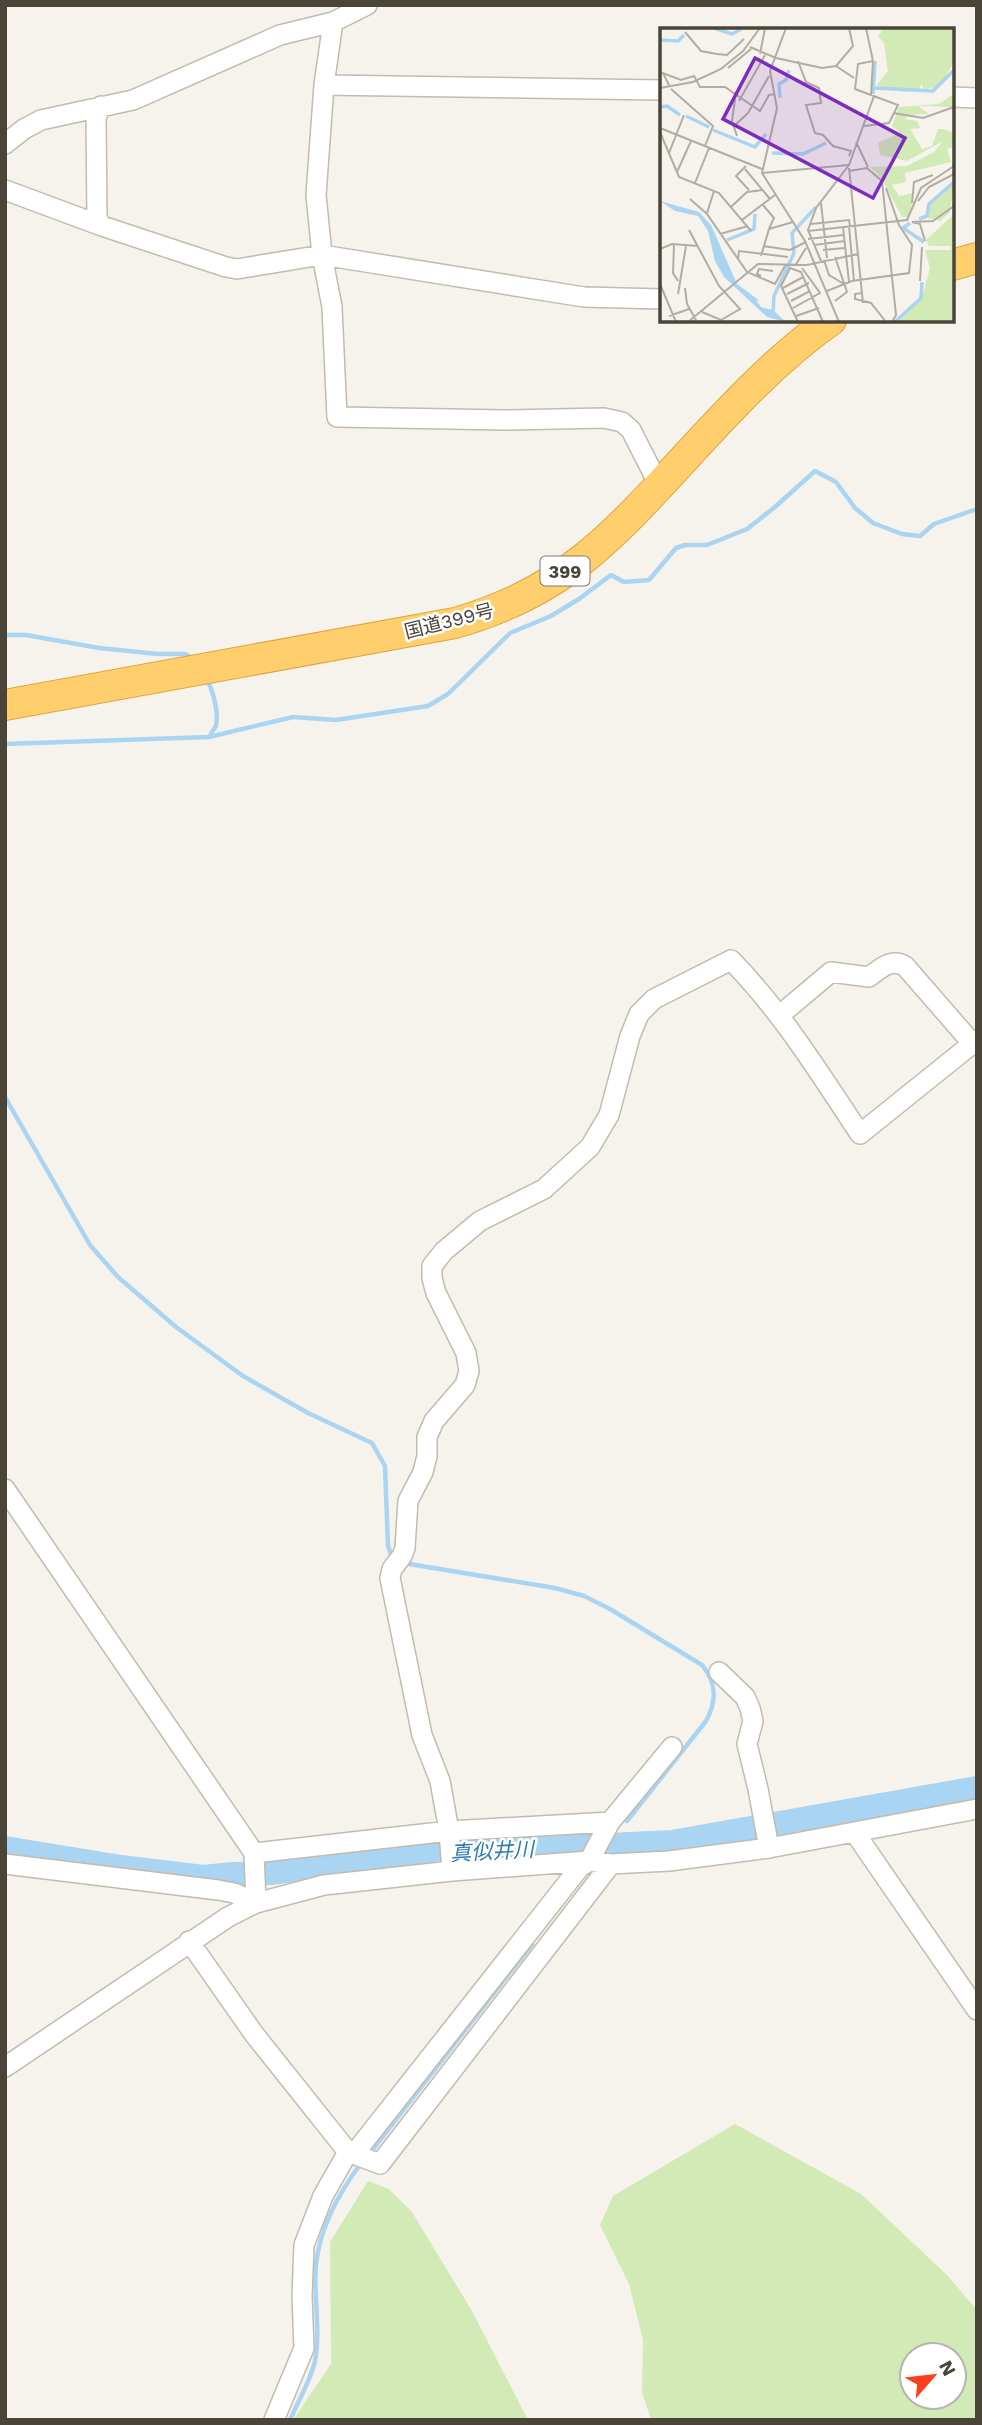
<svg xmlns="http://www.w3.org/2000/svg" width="982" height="2425" viewBox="0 0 982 2425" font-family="'Work Sans','Noto Sans JP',sans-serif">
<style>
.green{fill:#d2eab5;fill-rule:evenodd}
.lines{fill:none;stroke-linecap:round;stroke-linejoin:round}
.stream{stroke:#a9d4f2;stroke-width:4.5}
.river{stroke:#a9d4f2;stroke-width:24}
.minor-casing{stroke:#c2bbae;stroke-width:22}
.highway-casing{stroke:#e0a43c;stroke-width:32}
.minor{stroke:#fff;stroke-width:19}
.highway{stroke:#ffcf6e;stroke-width:30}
.labels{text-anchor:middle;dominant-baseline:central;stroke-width:5;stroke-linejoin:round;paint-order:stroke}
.shield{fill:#fff;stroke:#817c74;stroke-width:2}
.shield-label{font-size:18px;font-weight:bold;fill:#4b4439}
.street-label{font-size:19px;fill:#4b4439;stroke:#fff}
.water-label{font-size:21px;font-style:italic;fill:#2e7ab2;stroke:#fff}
.inset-river{fill:none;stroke:#a9d4f2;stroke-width:3.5}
.inset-road{fill:none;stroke:#b2ada4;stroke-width:2}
.view{fill:#7b2cbf;fill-opacity:0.15;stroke:#7b2cbf;stroke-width:3.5}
.inset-edge{fill:none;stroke:#4b4439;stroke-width:3.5}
</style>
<rect width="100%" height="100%" fill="#f6f3ec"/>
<path class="green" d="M 735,2124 L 861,2194 L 947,2275 L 977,2310 L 977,2420 L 651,2420 L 642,2392 L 643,2340 L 629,2284 L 600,2225 L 613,2196 ZM 912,2355 L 954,2355 L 954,2397 L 912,2397 Z
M 368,2181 L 389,2189 L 412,2212 L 472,2311 L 528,2420 L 293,2420 L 331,2364 L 330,2242 Z"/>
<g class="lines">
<path class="stream" d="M 5,635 L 26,635 L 99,648 L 158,654 L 185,654 L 194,659
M 206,678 C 213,690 219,712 216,726 C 216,726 210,735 210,736
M 5,744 L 209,737 L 293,717 L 336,720 L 428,706 L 448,694 L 510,633 L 551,616 L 579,599 L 611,575 L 624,582 L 649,580 L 676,548 L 685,545 L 707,545 L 747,529 L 775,507 L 815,471 L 836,482 L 855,508 L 873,523 L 902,534 L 920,536 L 934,524 L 977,509
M 5,1097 L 90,1245 L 118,1277 L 176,1327 L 243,1376 L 308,1413 L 372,1443 L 385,1466 L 388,1546 L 392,1557
M 403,1563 L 555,1588 L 584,1596 L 610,1609 L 702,1665 C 717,1683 717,1701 706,1721 L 627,1821
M 370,2153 L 532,1944
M 290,2420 C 298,2401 311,2380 315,2361 C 321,2329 313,2296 316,2264 C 320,2228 340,2191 362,2162"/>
<path class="river" d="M 5,1848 L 121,1867 L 203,1877 L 233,1874 L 270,1873 L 415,1854 L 672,1842 L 977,1788"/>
<defs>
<path id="minor" d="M 367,5 L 333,22 L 324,85 L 316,195 L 322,255 L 332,307 L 337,417 L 505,420 L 604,418 L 622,422 L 631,430 L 659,485
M 324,85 L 662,90
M 952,97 L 977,98
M 101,106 L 96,118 L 97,218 L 102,226
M 5,144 L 24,129 L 41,120 L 133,100 L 280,35 L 333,22
M 5,190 L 102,226 L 226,267 L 237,269 L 322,255 L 584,297 L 662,299
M 780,1015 L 831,972 L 869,977 C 881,968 891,958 905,966 L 972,1043
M 5,1489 L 254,1853 L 256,1903
M 719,1672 L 745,1697 L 750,1708 L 753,1721 L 747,1744 L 758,1789 L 769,1848
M 610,1822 L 672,1747
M 855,1833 L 977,2010
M 254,1853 L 449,1831 L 440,1781 L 422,1735 L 390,1578 L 392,1569 L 402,1556 L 405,1548 L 408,1501 L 423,1472 L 427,1456 L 427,1437 L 434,1421 L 465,1385 L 469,1371 L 466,1353 L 436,1293 L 432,1278 L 432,1266 L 444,1251 L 480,1221 L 544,1189 L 590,1147 L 609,1115 L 630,1036 L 639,1014 L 654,999 L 731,960 C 782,1012 820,1074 860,1134 L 977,1040
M 5,1864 L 218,1890 L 234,1893 L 256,1903
M 189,1941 L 254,2034 L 348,2152 L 323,2196 L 304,2245 L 302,2296 L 304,2348 L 274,2420
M 5,2067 L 228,1917 L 256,1903 L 324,1885 L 452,1871 L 589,1861 L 611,1864 L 669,1861 L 769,1848 L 977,1809
M 348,2152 L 380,2164 L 611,1864
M 354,2154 L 580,1867 L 589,1861 L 610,1822 L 449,1831 L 452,1871"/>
<path id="highway" d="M 952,265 L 977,258
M 5,705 L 455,623 C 503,609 543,590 583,559 C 611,537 635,512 659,486 C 713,428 766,366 831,320"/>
</defs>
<use href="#minor" class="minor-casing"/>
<use href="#highway" class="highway-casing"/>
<use href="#minor" class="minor"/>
<use href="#highway" class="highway"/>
</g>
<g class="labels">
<rect class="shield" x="540.5" y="556.5" width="49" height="29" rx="5"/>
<g class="shield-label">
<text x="565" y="571">399</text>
</g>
<g class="street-label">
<text transform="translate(449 621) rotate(-14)">国道399号</text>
</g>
<g class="water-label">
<text transform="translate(492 1851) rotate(-3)">真似井川</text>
</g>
</g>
<g transform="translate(660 28)">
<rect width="294" height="294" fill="#f6f3ec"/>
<path d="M 294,0 L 294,34 L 279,59 L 264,61 L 261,55 L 260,62 L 243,64 L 216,58 L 228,43 L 224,15 L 218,8 L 223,1 ZM 294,66 L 294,79 L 258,78 L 269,86 L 248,87 L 245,91 L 257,93 L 260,100 L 250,101 L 262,121 L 272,118 L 278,101 L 283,101 L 294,105 L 294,119 L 287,121 L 291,134 L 245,145 L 246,154 L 232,157 L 239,168 L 254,165 L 249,189 L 242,189 L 220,148 L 210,139 L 247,138 L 274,124 L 283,113 L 247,133 L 220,127 L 218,115 L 240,105 L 232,98 L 239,79 L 279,76 ZM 294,156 L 290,184 L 280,193 L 268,190 L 270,176 ZM 291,189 L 294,190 L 294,294 L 238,294 L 262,270 L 270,240 L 265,222 L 291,222 L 291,218 L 269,218 L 266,212 Z" fill="#d2eab5"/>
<path d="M 0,173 L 39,184 L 51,197 L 77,256 L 100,273 L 96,272 L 101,279 L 112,282 L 113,273 L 114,283 L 126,294 L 107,289 L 64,249 L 55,233 L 48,203 L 38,188 L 15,183 Z" fill="#a9d4f2"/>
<path class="inset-river" d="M 54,0 L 72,6 L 81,1M 0,12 L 18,13 L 24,7M 215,60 L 273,63 L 294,42M 213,66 L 215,33M 120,70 L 119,56 L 126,52 L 129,42M 0,79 L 7,78 L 20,87M 26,88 L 49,99M 53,102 L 95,119 L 106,106M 112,125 L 143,126 L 166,115M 259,191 L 267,188 L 269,176 L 294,154M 250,195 L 243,200 L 264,214M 67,212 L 94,201 L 95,186M 113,285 L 114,268 L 134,225 L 132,205 L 156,179M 235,294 L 261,270 L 262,254"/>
<path class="inset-road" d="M 126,0 L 110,43 L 117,80 L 102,145 L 145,213 L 179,294M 25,4 L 41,23 L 57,26 L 67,27 L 84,11M 90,19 L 116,30 L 162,40 L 176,38 L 194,50M 100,26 L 105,0M 138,33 L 146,54 L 159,60 L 161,75 L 146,77 L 155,105 L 163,107 L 173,118 L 191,123 L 189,128M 176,38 L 193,18 L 189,0M 68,40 L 91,21M 9,57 L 3,45 L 21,52 L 34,48 L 40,59 L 65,59 L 100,83 L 109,67 L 115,66M 0,60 L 33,54 L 61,41 L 83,23 L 100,0M 11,61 L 53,98 L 45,118M 211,67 L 213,33M 75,71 L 72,93 L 77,108M 79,73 L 105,27M 233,85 L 263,90 L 294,79M 204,98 L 229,95 L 238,77 L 195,61 L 198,36 L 213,33 L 206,0M 73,99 L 88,85 L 109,48M 0,100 L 102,141M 0,104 L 19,149 L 59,165 L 91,203M 196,114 L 208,139M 9,125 L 24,87M 86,138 L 76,148 L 89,162M 189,140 L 203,275M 85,141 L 110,171M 189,143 L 207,140 L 222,153 L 236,287 L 232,294M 17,144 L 31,113M 102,145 L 189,137M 35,155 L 49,120M 30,171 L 47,186 L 87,244 L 115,256 L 126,236M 258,173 L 269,159 L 294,146M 161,175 L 167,230M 252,175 L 254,154 L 273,147M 103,177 L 114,190 L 109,201M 71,179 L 87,164 L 103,162M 47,185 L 54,163M 82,192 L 115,167M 252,194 L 273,193 L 294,178M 252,194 L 260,196 L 265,213M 151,196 L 189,192 L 190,198M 189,198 L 194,253M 183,199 L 189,254M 29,202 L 59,258 L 80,281 L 61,292 L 42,284M 148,203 L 247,192 L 261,160 L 294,138M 60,206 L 88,198M 148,211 L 184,207M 14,216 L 13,245 L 18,253M 154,217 L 185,213M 103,218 L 130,222 L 146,214M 0,221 L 12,216 L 38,218M 163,222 L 185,220M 101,228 L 109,201 L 133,194M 175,229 L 187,264 L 175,273M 78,232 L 79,223 L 128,229M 164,232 L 169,247 L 184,256M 161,233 L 148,202 L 156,180 L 189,137 L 214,68M 135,238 L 146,220M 101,248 L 97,246 L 99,241 L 113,243M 260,253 L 262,219M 0,256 L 16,294M 25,260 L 27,276 L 37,294M 123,260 L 143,249M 167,263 L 192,253 L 249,245 L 252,217 L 239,197 L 226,160M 202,265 L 195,266 L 195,271 L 211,275 L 226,294M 18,266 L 26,218M 127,266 L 149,255M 131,273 L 150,263M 133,280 L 160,265 L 142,240M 9,288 L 29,281M 136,288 L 159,280M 28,294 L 98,236 L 147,237 L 198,226M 138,294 L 121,258 L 130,240 L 141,244 L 163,294"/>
<path class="view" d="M 95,30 L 245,110 L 213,170 L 63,91 Z"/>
<rect width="294" height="294" class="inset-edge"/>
</g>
<rect width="982" height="2425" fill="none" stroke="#4b4439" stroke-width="14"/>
<g transform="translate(933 2376) rotate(62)"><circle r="33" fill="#ffffff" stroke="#b7b4b0" stroke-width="2"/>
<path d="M0-5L12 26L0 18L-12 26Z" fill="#fc3f1d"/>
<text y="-10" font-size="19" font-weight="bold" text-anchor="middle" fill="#4b4439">N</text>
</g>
</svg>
